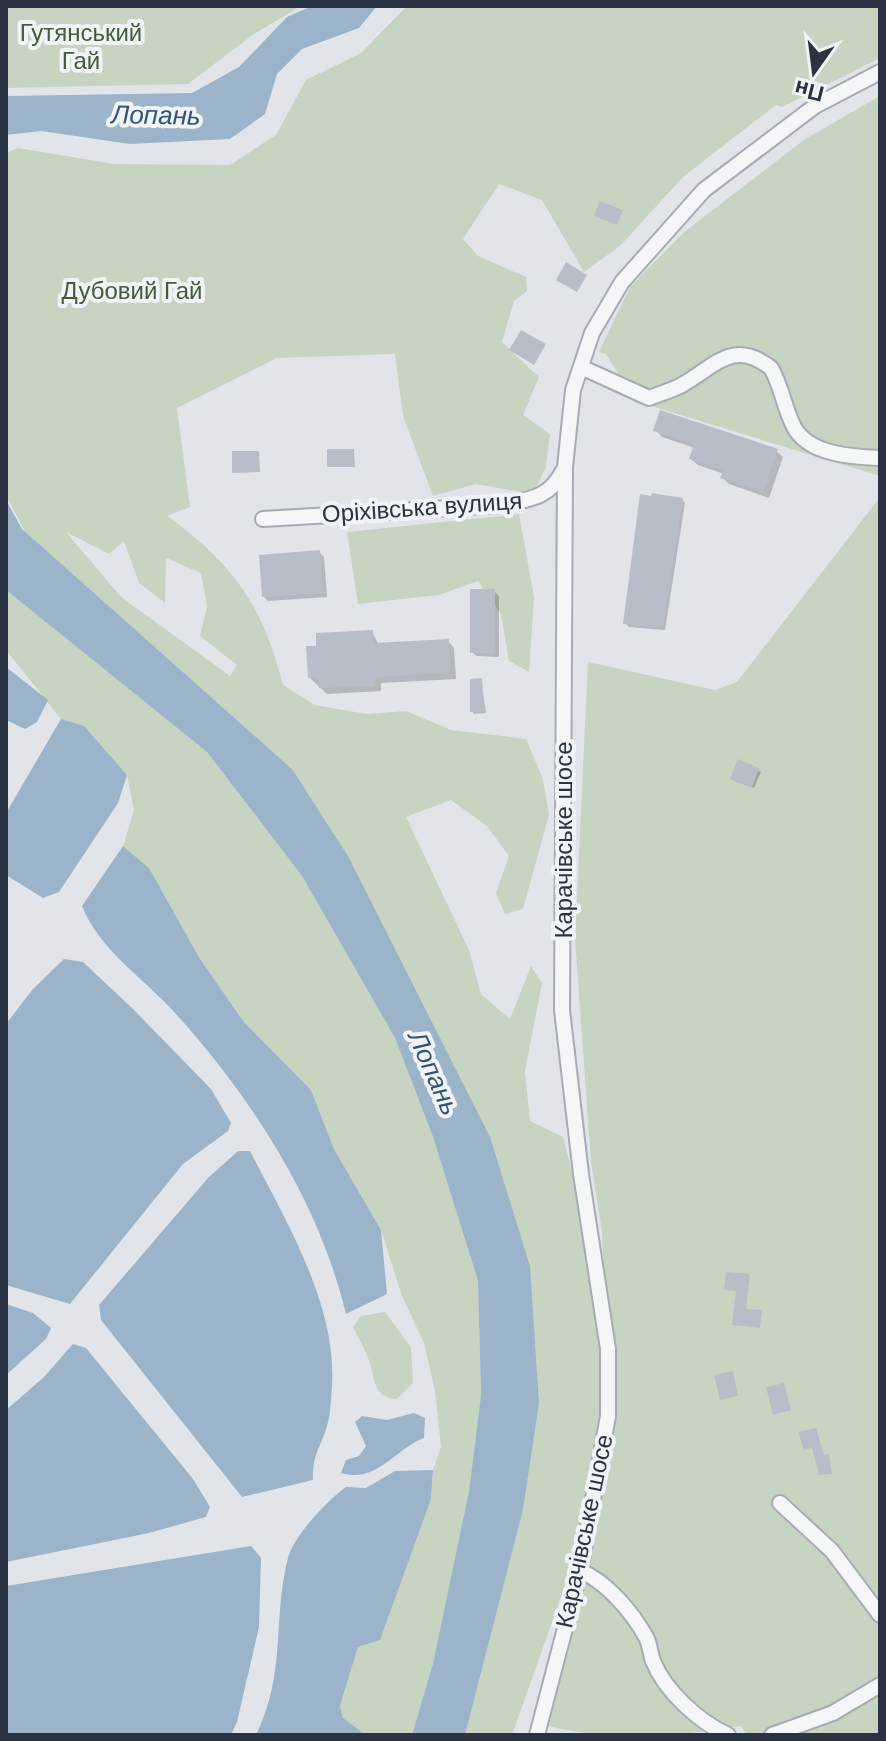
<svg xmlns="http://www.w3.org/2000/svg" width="886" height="1741" viewBox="0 0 886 1741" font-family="Helvetica,sans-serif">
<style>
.green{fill:#c7d4c2;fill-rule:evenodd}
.water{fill:#9cb4ca}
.shadow{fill:#0003}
.building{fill:#b8bec7}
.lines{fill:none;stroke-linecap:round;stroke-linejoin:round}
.minor-casing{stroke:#a6acb4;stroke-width:18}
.minor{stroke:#f4f6f8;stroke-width:14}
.labels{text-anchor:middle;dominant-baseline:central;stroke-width:8;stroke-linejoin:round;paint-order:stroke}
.park-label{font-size:24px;fill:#3f5d37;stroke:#f1f4f7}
.street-label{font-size:24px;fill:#293342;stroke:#f1f4f7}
.water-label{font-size:26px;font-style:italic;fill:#335376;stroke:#f1f4f7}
</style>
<rect width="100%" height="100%" fill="#e1e5ea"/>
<path class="green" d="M 6,6 L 301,6 L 254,34 L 188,84 L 6,88 Z
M 407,6 L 880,6 L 880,58 L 782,107 L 776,105 L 683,177 L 620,246 L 584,272 L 542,200 L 499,184 L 463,239 L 478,256 L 526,277 L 527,291 L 514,301 L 502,342 L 539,377 L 523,415 L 550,434 L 546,467 L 533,494 L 476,484 L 433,496 L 403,416 L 395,354 L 277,358 L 177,408 L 190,507 L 167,516 C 233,563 263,606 283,685 L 315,705 L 367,714 L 406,711 L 451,730 L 526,739 L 543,779 L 549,815 L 523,909 L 505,914 L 496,893 L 509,856 L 487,826 L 451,800 L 406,817 L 469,950 L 481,994 L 510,1019 L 531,966 L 542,983 L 525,1071 L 530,1121 L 563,1137 L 592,1248 L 607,1352 L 602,1232 L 591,1162 L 575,939 L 588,662 L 715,690 L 737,682 L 880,497 L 880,1735 L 749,1735 L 740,1726 C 684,1737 604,1741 549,1726 L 611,1445 L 608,1369 L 590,1494 L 567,1580 L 512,1735 L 465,1735 L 523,1510 L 539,1404 L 292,769 L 25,532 L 6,495 L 6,153 L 18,148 L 115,164 L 230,165 L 276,135 L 306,80 L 361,53 ZM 66,532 L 109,554 L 124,541 L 139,583 L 165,603 L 166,558 L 201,573 L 207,606 L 200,636 L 237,665 L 230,676 L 121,597 Z
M 880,96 L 880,476 L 635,401 L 606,354 L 599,352 L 630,287 L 683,233 L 805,139 Z
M 519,514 L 534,597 L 529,672 L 509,661 L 501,614 L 478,581 L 439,595 L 358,604 L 347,532 Z
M 6,590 L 207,752 L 302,876 L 395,1038 L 433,1137 L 478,1281 L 481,1395 L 469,1491 L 433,1663 L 412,1735 L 366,1735 L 343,1718 L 340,1706 L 358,1647 L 431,1499 L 433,1470 L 441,1447 L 435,1391 L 424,1343 L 402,1296 L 381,1230 L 334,1149 L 311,1090 L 244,1022 L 200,959 L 149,868 L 123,846 L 134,810 L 127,775 L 84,727 L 61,719 L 6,650 Z
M 385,1312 L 411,1347 L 413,1383 L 397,1399 C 373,1397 376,1382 370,1363 C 366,1351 359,1339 353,1327 L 361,1316 Z"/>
<path class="water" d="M 312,6 L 377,6 L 359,28 L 302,49 L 277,74 L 265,114 L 230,139 L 130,144 L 41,131 L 6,135 L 6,96 L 192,93 L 239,67 L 287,17 Z
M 6,500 L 22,529 L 292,769 L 348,856 L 490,1137 L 530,1266 L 539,1404 L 523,1510 L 465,1735 L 412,1735 L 433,1663 L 469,1491 L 481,1395 L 478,1281 L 433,1137 L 395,1038 L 302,876 L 207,752 L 6,590 Z
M 6,667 L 48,700 L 37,722 L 25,729 L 6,720 Z
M 61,719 L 84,726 L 127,775 L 118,803 L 59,892 L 43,898 L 6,875 L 6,813 Z
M 123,846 L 149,868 L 200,959 L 244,1022 L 311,1090 L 334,1149 L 381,1230 L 387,1294 L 346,1314 C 319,1202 253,1100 177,1015 C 145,979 100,951 82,906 Z
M 64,959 L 83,962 L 133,1009 L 211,1089 L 231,1123 L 228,1131 L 183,1164 L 70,1304 L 6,1285 L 6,1024 L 33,989 Z
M 238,1151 L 250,1151 C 286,1221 337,1305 332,1386 C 331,1397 331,1411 328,1422 C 323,1445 312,1452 313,1480 L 242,1497 L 101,1320 L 99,1305 L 208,1178 Z
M 6,1304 L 33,1313 L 51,1328 L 46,1339 L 6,1375 Z
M 73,1344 L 86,1348 L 193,1479 L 210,1507 L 206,1517 L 149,1533 L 6,1562 L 6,1410 L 44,1377 Z
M 414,1413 L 425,1418 L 424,1438 C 395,1449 376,1484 341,1473 L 346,1460 L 359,1456 L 366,1446 L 355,1422 L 362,1416 L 387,1420 Z
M 433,1470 L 431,1499 L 380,1640 L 358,1647 L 340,1706 L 343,1718 L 366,1735 L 256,1735 C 287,1671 272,1619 288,1558 C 294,1535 328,1500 346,1487 L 366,1488 L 395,1471 Z
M 251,1546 L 261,1558 L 259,1627 L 237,1722 L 231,1735 L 6,1735 L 6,1586 Z"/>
<path class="shadow" d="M 656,430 L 776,451 L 783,457 L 769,498 L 729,484 L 723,478 L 724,474 L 698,465 L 691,459 L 695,448 L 662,437 Z
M 682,500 L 685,503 L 665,630 L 629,627 L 625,623 Z
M 319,552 L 324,557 L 327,597 L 268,601 L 264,597 Z
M 494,591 L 499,596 L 499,657 L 476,656 L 472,652 Z
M 372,632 L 379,645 L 448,641 L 454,648 L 456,679 L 381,683 L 381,691 L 327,694 L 310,678 Z
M 481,680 L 486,713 L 474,714 L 472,711 Z
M 758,770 L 761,772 L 754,788 L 735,781 Z"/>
<path class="building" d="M 600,201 L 623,210 L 617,225 L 594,216 Z
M 566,262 L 587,275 L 577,292 L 556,280 Z
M 521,330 L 546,344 L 534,365 L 509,350 Z
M 660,410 L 778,449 L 763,492 L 720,478 L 723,470 L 689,459 L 694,444 L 653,431 Z
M 327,449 L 354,449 L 355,467 L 327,467 Z
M 232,451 L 259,451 L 260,472 L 232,473 Z
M 652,493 L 683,498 L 663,626 L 657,628 L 623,624 L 640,494 L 651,496 Z
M 320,550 L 323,593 L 262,597 L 259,555 Z
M 470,589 L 495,589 L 495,653 L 470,653 Z
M 373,630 L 374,643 L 449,639 L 450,673 L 375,677 L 375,686 L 319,688 L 318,678 L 308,678 L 306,646 L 316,646 L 316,633 Z
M 482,678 L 484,711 L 470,712 L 470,679 Z
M 738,759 L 759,768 L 752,787 L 730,779 Z
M 726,1272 L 750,1274 L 746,1309 L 762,1310 L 760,1328 L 732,1325 L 736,1291 L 724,1290 Z
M 733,1371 L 738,1396 L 720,1400 L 714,1375 Z
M 784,1383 L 791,1410 L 773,1415 L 766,1387 Z
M 816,1428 L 824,1455 L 829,1454 L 832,1474 L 819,1475 L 812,1448 L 804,1450 L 798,1432 Z"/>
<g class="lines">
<defs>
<path id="minor" d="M 581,367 L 649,398 C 659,394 670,391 680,386 C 715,367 732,338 771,368 C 782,387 784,408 794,427 C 809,455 853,457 880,458
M 263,519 L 502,505 C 531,499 549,498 563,471
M 780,1503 L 832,1551 L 880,1615
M 580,1571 C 606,1581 632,1612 646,1637 C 650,1644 650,1653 653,1661 C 665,1691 699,1722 728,1735
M 537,1735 L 580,1571 L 608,1416 L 608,1349 L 581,1174 L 562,1010 L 565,467 L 573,390 L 592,333 L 622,282 L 704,190 L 815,106 L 880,72
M 772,1735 L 833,1713 L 880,1685"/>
</defs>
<use href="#minor" class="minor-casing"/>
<use href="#minor" class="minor"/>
</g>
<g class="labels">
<g class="park-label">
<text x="81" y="32">Гутянський<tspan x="81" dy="28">Гай</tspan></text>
<text x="132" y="290">Дубовий Гай</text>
</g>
<g class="street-label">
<text transform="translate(422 507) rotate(-4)">Оріхівська вулиця</text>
<text transform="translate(563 840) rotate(-90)">Карачівське шосе</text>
<text transform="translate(584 1531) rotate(-78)">Карачівське шосе</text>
</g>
<g class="water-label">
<text transform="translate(156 115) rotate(1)">Лопань</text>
<text transform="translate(434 1073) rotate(66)">Лопань</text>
</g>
</g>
<rect width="886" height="1741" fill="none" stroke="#293342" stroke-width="16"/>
<g transform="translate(814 72) rotate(194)" stroke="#f1f4f7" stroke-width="6" paint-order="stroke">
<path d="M0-6L14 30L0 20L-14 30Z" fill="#293342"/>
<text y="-12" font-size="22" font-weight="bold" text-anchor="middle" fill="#293342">Пн</text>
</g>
</svg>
